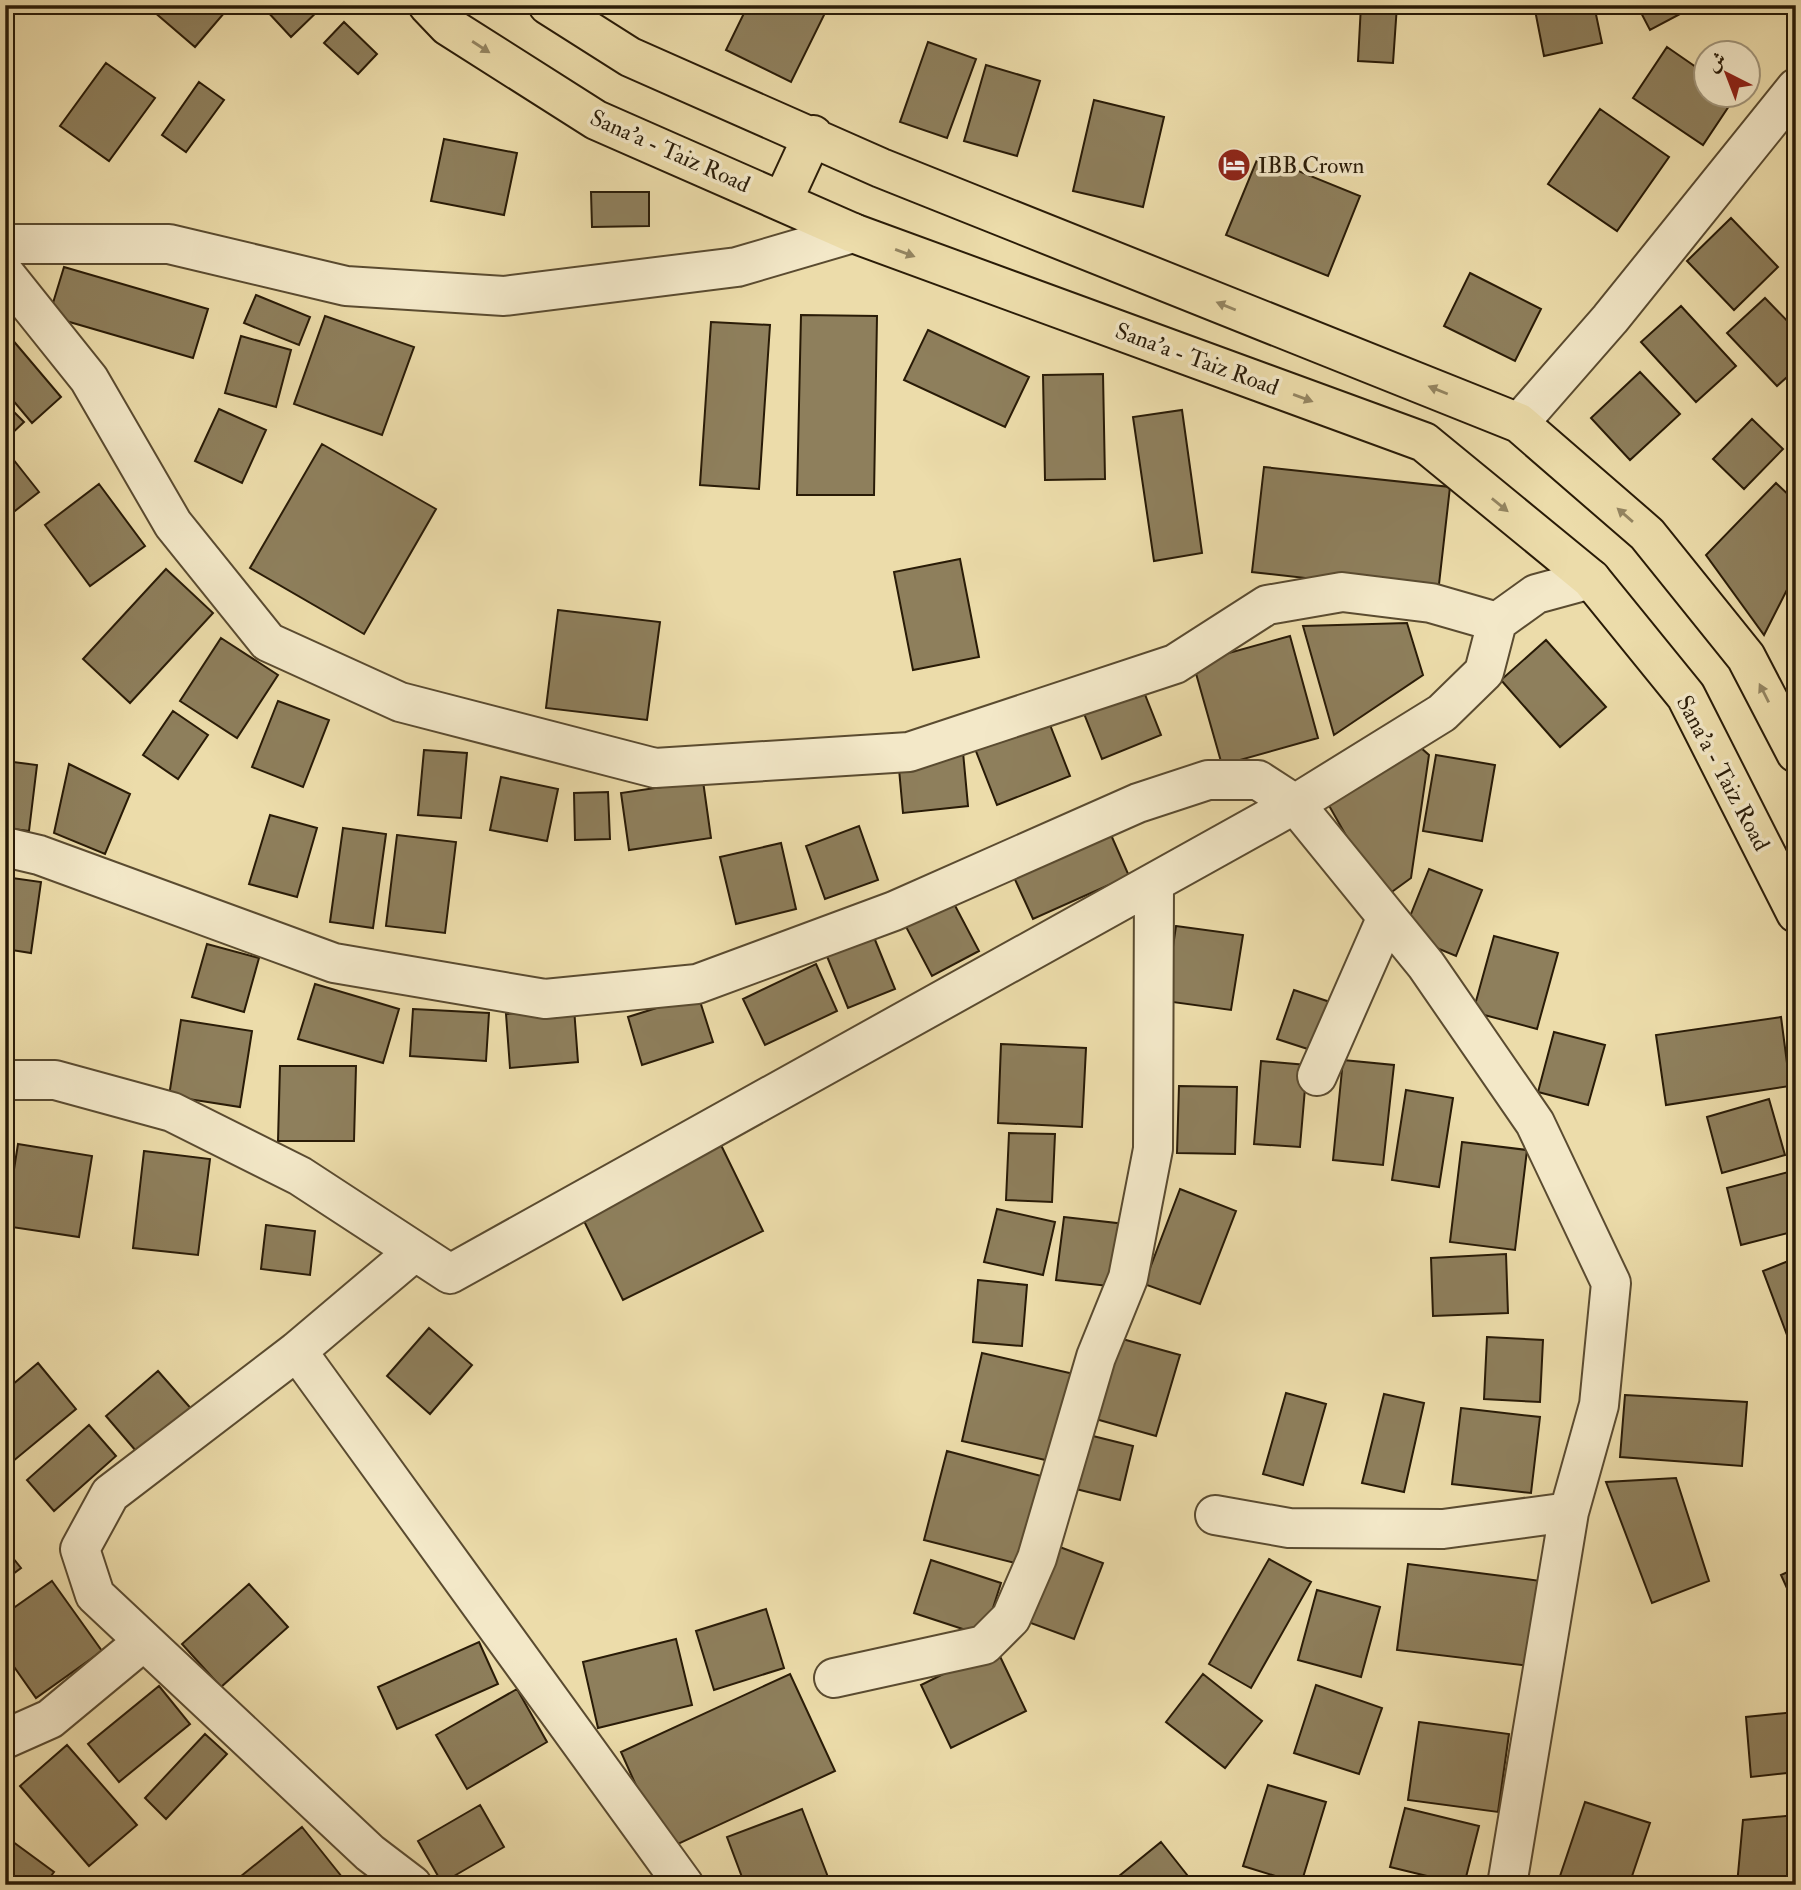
<svg xmlns="http://www.w3.org/2000/svg" width="1801" height="1890" viewBox="0 0 1801 1890" font-family="'IM FELL Double Pica',Amiri,serif">
<style>
.building{fill:#8e7f5c;stroke:#291b07;stroke-width:2}
.lines{fill:none;stroke-linecap:round;stroke-linejoin:round}
.minor-casing{stroke:#5a4b30;stroke-width:42}
.highway-casing{stroke:#291b07;stroke-width:42}
.minor{stroke:#f3e8c8;stroke-width:38}
.highway{stroke:#ecdcaa;stroke-width:38}
.oneway{fill:#948561}
.labels{text-anchor:middle;dominant-baseline:central;stroke-width:7;stroke-linejoin:round;paint-order:stroke}
.street-label{font-size:23px;fill:#291b07;stroke:#f3e8c8}
.poi-label{font-size:23px;fill:#291b07;stroke:#f3e8c8;text-anchor:start}
</style>
<rect width="100%" height="100%" fill="#ecdcaa"/>
<filter id="stains"><feTurbulence type="fractalNoise" baseFrequency=".00286" numOctaves="4"/><feColorMatrix values="0 0 0 0 .2 0 0 0 0 .09 0 0 0 0 .02 0 0 0 .5 -.17"/></filter>
<radialGradient id="worn" r=".72"><stop offset=".6" stop-color="#630" stop-opacity="0"/><stop offset="1" stop-color="#630" stop-opacity=".3"/></radialGradient>
<path class="building" d="M 146,5 L 231,5 L 195,47 Z
M 272,5 L 324,5 L 291,37 L 266,10 Z
M 748,5 L 820,5 L 827,9 L 791,82 L 726,50 Z
M 1361,5 L 1397,5 L 1393,63 L 1358,61 Z
M 1534,5 L 1594,5 L 1602,43 L 1544,56 Z
M 1637,5 L 1697,5 L 1650,30 Z
M 344,22 L 377,54 L 358,74 L 324,43 Z
M 928,42 L 976,59 L 947,138 L 900,122 Z
M 1667,47 L 1706,74 L 1706,94 L 1737,94 L 1703,145 L 1633,98 Z
M 106,63 L 155,98 L 109,161 L 60,126 Z
M 986,65 L 1040,81 L 1017,156 L 964,141 Z
M 199,82 L 224,100 L 186,152 L 162,135 Z
M 1094,100 L 1164,117 L 1143,207 L 1073,191 Z
M 1600,109 L 1669,157 L 1617,231 L 1548,184 Z
M 444,139 L 517,153 L 504,215 L 431,201 Z
M 1259,155 L 1360,196 L 1328,276 L 1226,235 Z
M 591,192 L 649,192 L 649,226 L 592,227 Z
M 1731,218 L 1778,267 L 1734,310 L 1687,261 Z
M 64,267 L 208,309 L 193,358 L 49,316 Z
M 1470,273 L 1541,309 L 1515,361 L 1444,326 Z
M 256,295 L 310,317 L 299,345 L 244,323 Z
M 1765,298 L 1796,330 L 1796,369 L 1777,386 L 1727,333 Z
M 1681,306 L 1736,366 L 1696,402 L 1641,342 Z
M 801,315 L 877,316 L 874,495 L 797,495 Z
M 325,316 L 414,347 L 382,435 L 294,404 Z
M 711,322 L 770,325 L 759,489 L 700,485 Z
M 928,330 L 1029,377 L 1005,427 L 904,380 Z
M 5,331 L 61,397 L 32,423 L 5,391 Z
M 241,336 L 291,350 L 276,407 L 225,393 Z
M 1640,372 L 1680,414 L 1630,460 L 1591,418 Z
M 1103,374 L 1105,479 L 1045,480 L 1043,375 Z
M 5,403 L 24,422 L 5,440 Z
M 219,409 L 266,430 L 242,483 L 195,461 Z
M 1182,410 L 1202,553 L 1154,561 L 1133,417 Z
M 1752,419 L 1783,449 L 1744,489 L 1713,459 Z
M 322,444 L 436,509 L 364,634 L 250,568 Z
M 9,454 L 39,492 L 6,518 L 5,457 Z
M 1264,467 L 1450,487 L 1438,593 L 1252,572 Z
M 1776,483 L 1796,502 L 1796,572 L 1764,635 L 1706,555 Z
M 99,484 L 145,546 L 90,586 L 45,525 Z
M 960,559 L 979,657 L 913,670 L 894,572 Z
M 166,569 L 213,613 L 130,703 L 83,659 Z
M 558,610 L 660,622 L 647,720 L 546,708 Z
M 1407,623 L 1423,675 L 1334,735 L 1303,626 Z
M 1290,636 L 1318,738 L 1222,765 L 1193,663 Z
M 221,638 L 278,675 L 237,738 L 180,701 Z
M 1546,640 L 1606,707 L 1560,747 L 1501,680 Z
M 1142,687 L 1161,735 L 1102,759 L 1083,711 Z
M 278,701 L 329,720 L 303,787 L 252,767 Z
M 173,711 L 208,735 L 178,779 L 143,755 Z
M 1045,712 L 1070,776 L 997,805 L 972,741 Z
M 1411,739 L 1429,755 L 1411,878 L 1382,899 L 1327,802 Z
M 424,750 L 467,753 L 461,818 L 418,815 Z
M 963,752 L 968,806 L 903,813 L 898,758 Z
M 1436,755 L 1495,765 L 1482,841 L 1423,831 Z
M 5,761 L 37,765 L 29,831 L 5,828 Z
M 69,764 L 130,794 L 105,854 L 54,833 Z
M 501,777 L 558,789 L 547,841 L 490,830 Z
M 703,781 L 711,838 L 629,850 L 621,793 Z
M 608,792 L 610,839 L 575,840 L 574,793 Z
M 270,815 L 317,828 L 297,897 L 249,884 Z
M 859,826 L 878,880 L 825,899 L 806,846 Z
M 343,828 L 386,834 L 373,928 L 330,922 Z
M 1108,828 L 1129,876 L 1033,919 L 1012,873 Z
M 397,835 L 456,842 L 445,933 L 386,926 Z
M 781,843 L 796,909 L 736,924 L 720,857 Z
M 1429,869 L 1482,890 L 1456,956 L 1403,934 Z
M 5,877 L 41,882 L 31,953 L 5,949 Z
M 951,898 L 979,951 L 932,976 L 904,923 Z
M 1176,926 L 1243,935 L 1231,1010 L 1165,1001 Z
M 871,930 L 895,989 L 848,1008 L 824,949 Z
M 1494,936 L 1558,953 L 1537,1029 L 1473,1012 Z
M 207,944 L 259,958 L 244,1012 L 192,997 Z
M 816,964 L 837,1011 L 765,1045 L 743,999 Z
M 315,984 L 399,1009 L 383,1063 L 298,1039 Z
M 1294,990 L 1336,1004 L 1320,1053 L 1277,1039 Z
M 698,995 L 713,1042 L 642,1065 L 628,1017 Z
M 574,1008 L 578,1062 L 510,1068 L 506,1014 Z
M 413,1009 L 489,1013 L 486,1061 L 410,1056 Z
M 1781,1017 L 1790,1086 L 1666,1105 L 1656,1035 Z
M 181,1020 L 252,1031 L 240,1107 L 169,1096 Z
M 1554,1032 L 1605,1045 L 1588,1105 L 1538,1092 Z
M 1001,1044 L 1086,1048 L 1082,1127 L 998,1123 Z
M 1343,1060 L 1394,1065 L 1383,1165 L 1333,1160 Z
M 1261,1061 L 1307,1065 L 1300,1147 L 1254,1144 Z
M 280,1066 L 356,1066 L 354,1141 L 278,1141 Z
M 1179,1086 L 1237,1087 L 1235,1154 L 1177,1153 Z
M 1406,1090 L 1453,1098 L 1439,1187 L 1392,1180 Z
M 1769,1099 L 1785,1155 L 1722,1173 L 1707,1117 Z
M 1009,1133 L 1055,1134 L 1052,1202 L 1006,1200 Z
M 1462,1142 L 1527,1150 L 1515,1250 L 1450,1242 Z
M 720,1143 L 763,1231 L 623,1300 L 580,1213 Z
M 18,1144 L 92,1156 L 79,1237 L 5,1226 Z
M 144,1151 L 210,1159 L 198,1255 L 133,1248 Z
M 1796,1170 L 1796,1231 L 1741,1245 L 1727,1188 Z
M 1180,1189 L 1236,1211 L 1200,1304 L 1144,1284 Z
M 997,1209 L 1055,1222 L 1043,1275 L 984,1262 Z
M 1064,1217 L 1125,1224 L 1117,1287 L 1056,1280 Z
M 266,1225 L 315,1231 L 310,1275 L 261,1269 Z
M 1506,1254 L 1508,1313 L 1433,1316 L 1431,1258 Z
M 1796,1258 L 1796,1350 L 1793,1351 L 1763,1271 Z
M 978,1280 L 1027,1285 L 1022,1346 L 973,1342 Z
M 429,1328 L 472,1365 L 430,1414 L 387,1376 Z
M 1108,1335 L 1180,1355 L 1156,1436 L 1085,1416 Z
M 1487,1337 L 1543,1340 L 1540,1402 L 1484,1399 Z
M 982,1353 L 1074,1374 L 1054,1462 L 962,1441 Z
M 38,1363 L 76,1409 L 6,1467 L 5,1391 Z
M 158,1371 L 194,1412 L 142,1458 L 106,1416 Z
M 1286,1393 L 1326,1404 L 1303,1485 L 1263,1474 Z
M 1384,1394 L 1424,1403 L 1404,1492 L 1362,1483 Z
M 1625,1395 L 1747,1402 L 1742,1466 L 1620,1457 Z
M 1461,1408 L 1540,1417 L 1531,1493 L 1452,1484 Z
M 89,1425 L 116,1456 L 54,1511 L 27,1480 Z
M 1081,1433 L 1133,1446 L 1120,1500 L 1068,1487 Z
M 947,1451 L 1041,1476 L 1019,1564 L 924,1540 Z
M 1676,1478 L 1709,1581 L 1652,1603 L 1606,1482 Z
M 1057,1546 L 1103,1563 L 1074,1639 L 1028,1622 Z
M 5,1548 L 21,1568 L 5,1580 Z
M 1269,1559 L 1311,1582 L 1251,1688 L 1209,1664 Z
M 931,1560 L 1001,1583 L 984,1636 L 914,1613 Z
M 1408,1564 L 1541,1581 L 1530,1666 L 1397,1650 Z
M 1796,1568 L 1796,1608 L 1781,1575 Z
M 52,1581 L 102,1651 L 36,1698 L 5,1654 L 5,1614 Z
M 249,1584 L 288,1627 L 221,1687 L 182,1644 Z
M 1317,1590 L 1380,1607 L 1361,1677 L 1298,1660 Z
M 766,1609 L 784,1668 L 714,1690 L 696,1631 Z
M 676,1639 L 692,1705 L 598,1728 L 583,1662 Z
M 479,1642 L 498,1684 L 397,1729 L 378,1687 Z
M 996,1648 L 1026,1711 L 951,1748 L 921,1685 Z
M 790,1674 L 835,1771 L 665,1850 L 621,1752 Z
M 1203,1674 L 1262,1721 L 1225,1768 L 1166,1722 Z
M 1316,1685 L 1382,1708 L 1359,1774 L 1294,1753 Z
M 159,1686 L 190,1724 L 119,1782 L 88,1744 Z
M 517,1689 L 547,1742 L 467,1789 L 436,1735 Z
M 1796,1712 L 1796,1772 L 1751,1777 L 1746,1717 Z
M 1419,1722 L 1509,1734 L 1498,1812 L 1408,1800 Z
M 205,1734 L 227,1754 L 166,1819 L 145,1798 Z
M 67,1745 L 137,1825 L 89,1866 L 20,1786 Z
M 1268,1785 L 1326,1802 L 1301,1884 L 1243,1866 Z
M 1585,1802 L 1650,1823 L 1629,1885 L 1557,1885 Z
M 480,1805 L 504,1847 L 442,1883 L 418,1841 Z
M 1405,1808 L 1479,1826 L 1464,1885 L 1390,1867 Z
M 802,1809 L 831,1885 L 745,1885 L 727,1837 Z
M 1796,1815 L 1796,1885 L 1737,1885 L 1743,1820 Z
M 302,1827 L 342,1877 L 332,1885 L 230,1885 Z
M 5,1836 L 54,1872 L 44,1885 L 5,1885 Z
M 1161,1842 L 1195,1885 L 1108,1885 Z"/>
<g class="lines">
<defs>
<path id="minor" d="M 5,244 L 169,244 L 346,286 L 504,296 L 737,267 L 853,233
M 5,274 L 89,379 L 173,524 L 268,642 L 400,702 L 655,768 L 909,752 L 1175,664 L 1267,605 L 1342,592 L 1431,603 L 1497,622
M 1519,423 L 1610,319 L 1796,88
M 5,847 L 39,855 L 334,963 L 545,999 L 697,984 L 894,911 L 1138,803 L 1208,780 L 1258,780 L 1295,804 L 1426,965 L 1535,1123 L 1611,1283 L 1599,1405 L 1569,1512 L 1507,1885
M 1317,1076 L 1386,919
M 5,1080 L 55,1080 L 172,1112 L 300,1176 L 450,1274 L 1295,804 L 1442,713 L 1484,672 L 1497,622 L 1536,594 L 1591,579
M 297,1351 L 684,1885
M 1215,1515 L 1289,1528 L 1443,1529 L 1569,1512
M 834,1678 L 984,1645 L 1011,1618 L 1037,1558 L 1096,1357 L 1128,1278 L 1153,1149 L 1154,883
M 5,1739 L 50,1719 L 144,1641
M 412,1885 L 370,1853 L 95,1595 L 80,1549 L 110,1494 L 297,1351 L 414,1252"/>
<path id="highway" d="M 428,5 L 448,26 L 596,120 L 853,233 L 1424,442 L 1591,579 L 1686,696 L 1796,913
M 548,5 L 630,57 L 881,168 L 1519,423 L 1647,534 L 1746,657 L 1796,753
M 783,200 L 813,135"/>
</defs>
<use href="#minor" class="minor-casing"/>
<use href="#highway" class="highway-casing"/>
<use href="#minor" class="minor"/>
<use href="#highway" class="highway"/>
</g>
<defs><path id="oneway-solid" d="M-6-.8H1V-3.2L6.5 0L1 3.2V.8H-6Z" transform="scale(1.75)"/></defs>
<g class="oneway">
<use href="#oneway-solid" transform="translate(481 47) rotate(33)"/>
<use href="#oneway-solid" transform="translate(905 253) rotate(20)"/>
<use href="#oneway-solid" transform="translate(1226 306) rotate(-158)"/>
<use href="#oneway-solid" transform="translate(1438 390) rotate(-158)"/>
<use href="#oneway-solid" transform="translate(1303 398) rotate(20)"/>
<use href="#oneway-solid" transform="translate(1500 505) rotate(39)"/>
<use href="#oneway-solid" transform="translate(1625 515) rotate(-139)"/>
<use href="#oneway-solid" transform="translate(1764 693) rotate(-117)"/>
</g>
<defs>
<symbol id="hotel-disc" viewBox="-11 -11 22 22"><circle r="9.5" fill="#8f2418" stroke="#f3e8c8"/><path d="M-6-4.5h1.5V1H6V5H4.5V3h-9V5H-6ZM-4 0a1.8 1.8 0 1 1 3.6 0ZM.5 0V-2.5h3Q6-2.5 6 0Z" fill="#fff"/></symbol>
</defs>
<g fill-rule="evenodd">
<use href="#hotel-disc" x="1215" y="146" width="38" height="38"/>
</g>
<g class="labels">
<g class="street-label">
<text transform="translate(670 151) rotate(24)">Sana'a - Taiz Road</text>
<text transform="translate(1197 359) rotate(20)">Sana'a - Taiz Road</text>
<text transform="translate(1723 773) rotate(62)">Sana'a - Taiz Road</text>
</g>
<g class="poi-label">
<text x="1258" y="165">IBB Crown</text>
</g>
</g>
<rect width="1801" height="1890" fill="none" stroke="#ecdcaa" stroke-width="28"/>
<rect x="7" y="7" width="1787" height="1876" fill="none" stroke="#291b07" stroke-width="3.5"/>
<rect x="14" y="14" width="1773" height="1862" fill="none" stroke="#291b07" stroke-width="2"/>
<g transform="translate(1727 74) rotate(318)"><circle r="33" fill="#f3e8c8" stroke="#a2967b" stroke-width="2"/>
<path d="M0-5L12 26L0 18L-12 26Z" fill="#8f2418"/>
<text y="-10" font-size="19" font-weight="bold" text-anchor="middle" fill="#291b07">ش</text>
</g>
<rect width="100%" height="100%" filter="url(#stains)"/>
<rect width="100%" height="100%" fill="url(#worn)"/>
</svg>
